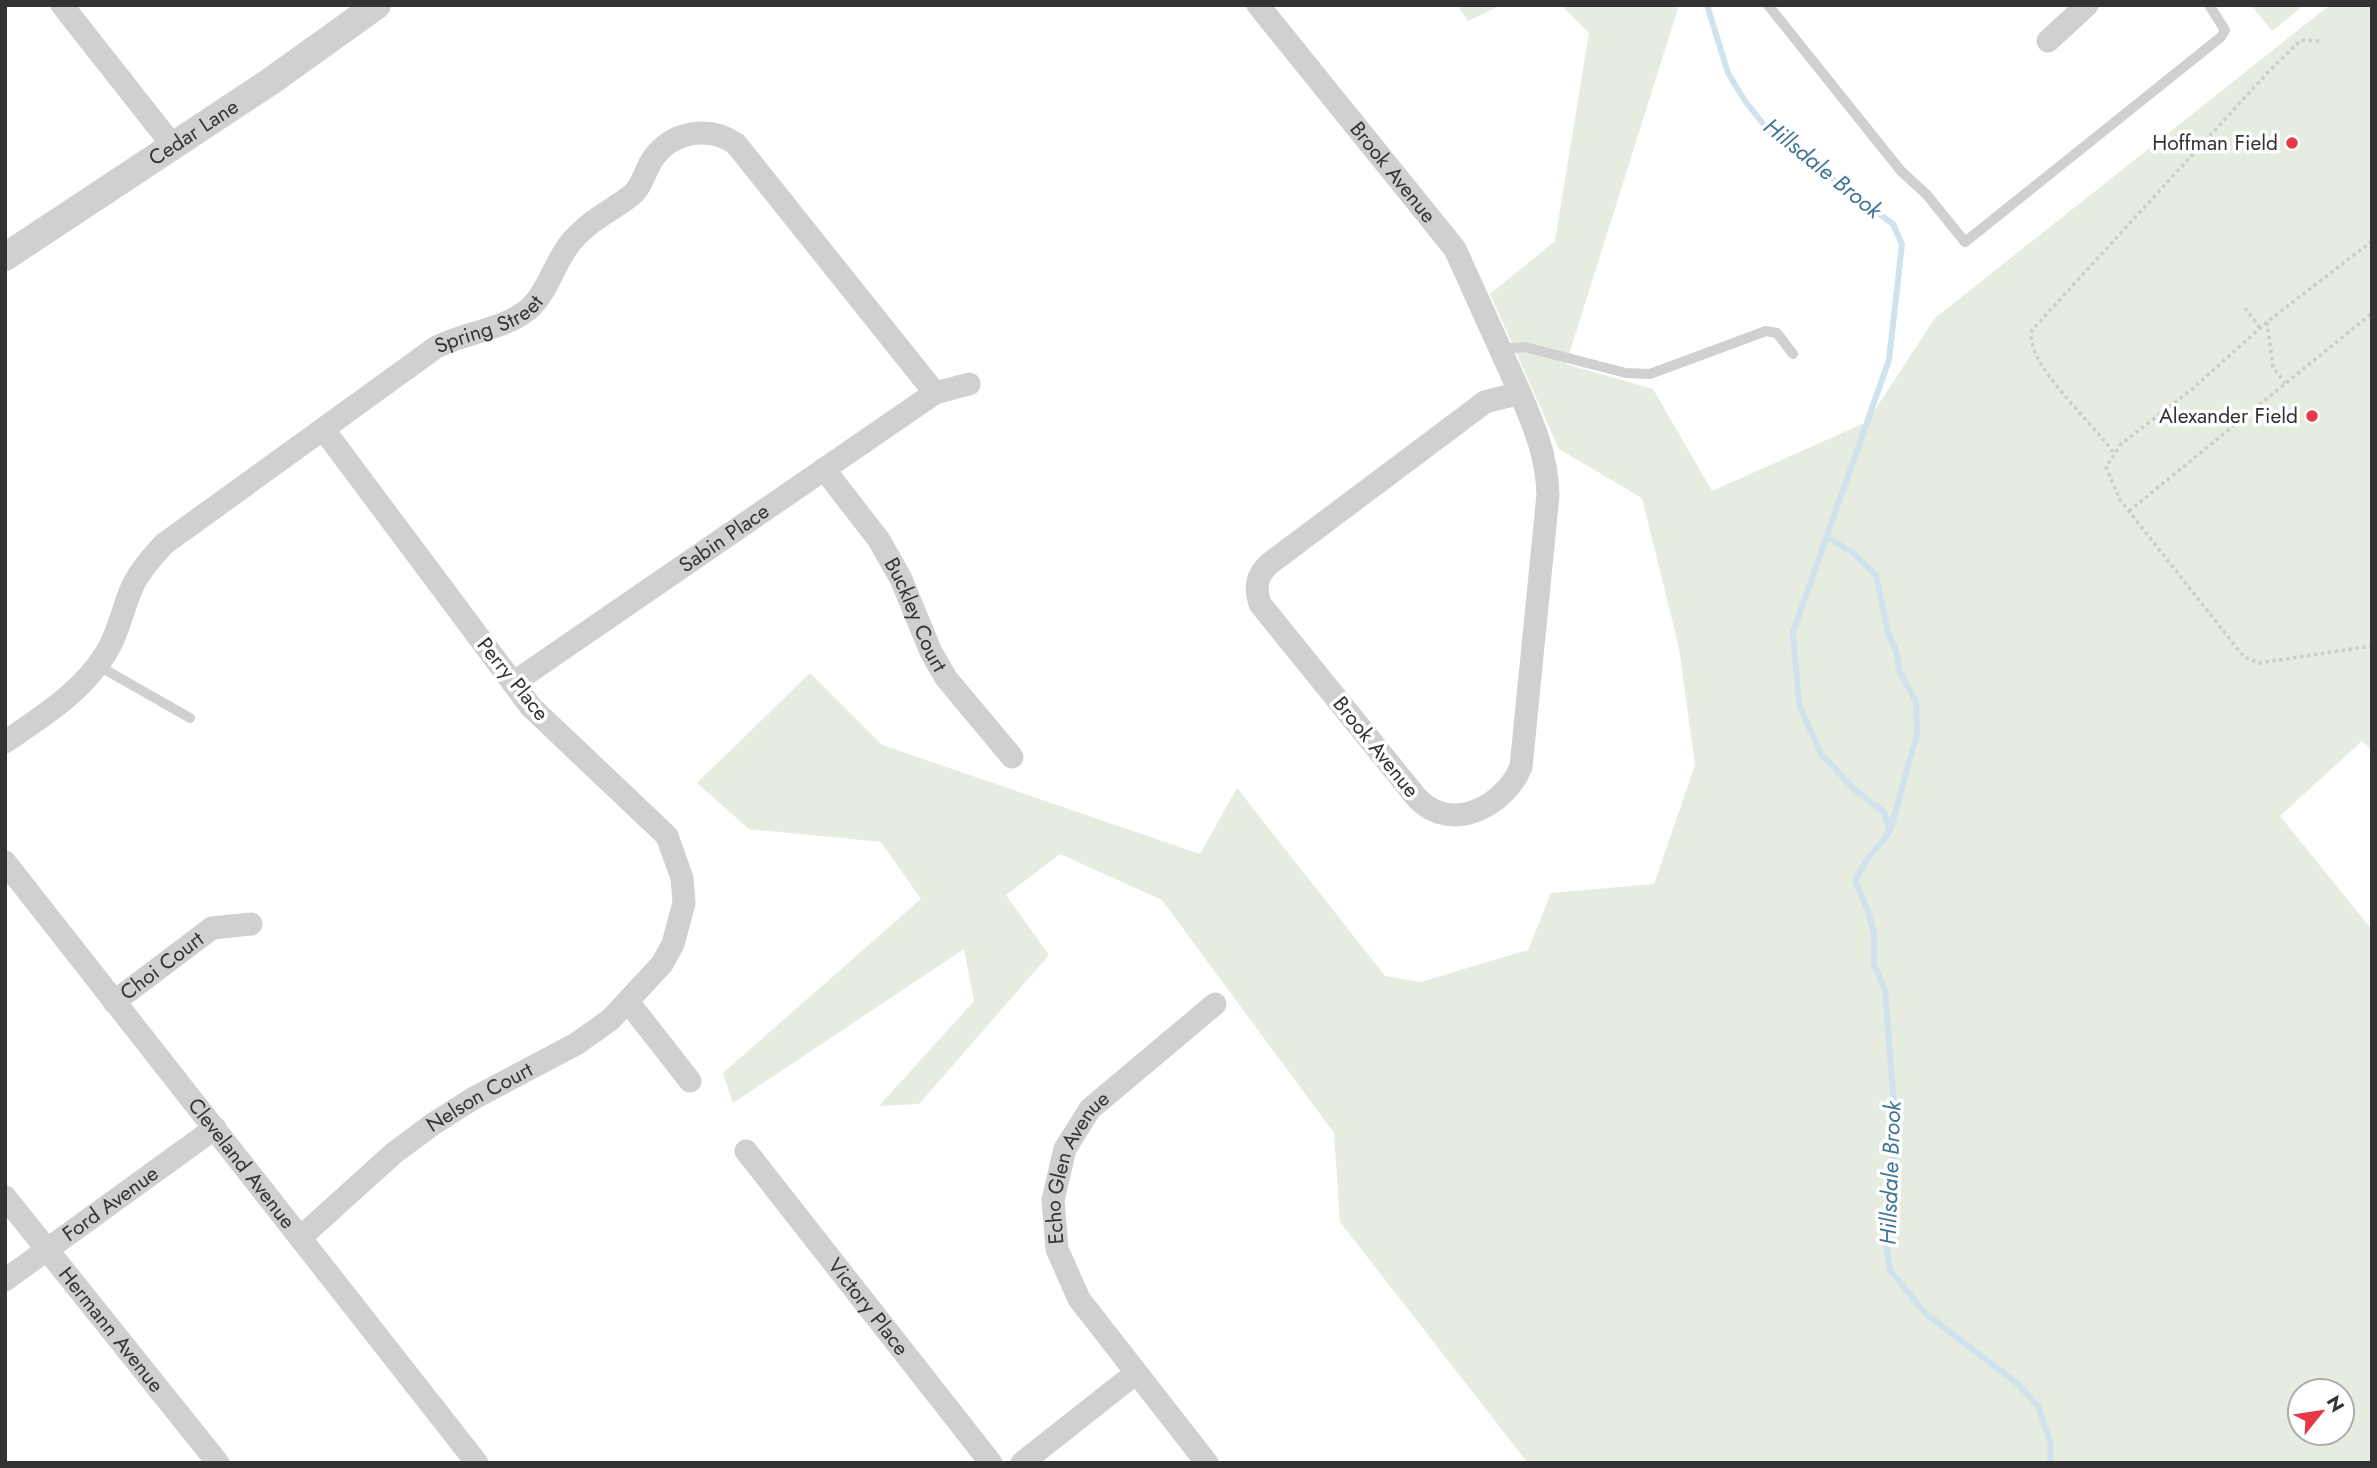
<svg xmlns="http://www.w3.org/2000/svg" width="2377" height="1468" viewBox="0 0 2377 1468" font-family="Jost,sans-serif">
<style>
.green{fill:#e6ecdf;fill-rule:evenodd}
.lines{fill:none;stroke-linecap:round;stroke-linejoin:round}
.stream{stroke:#cfe2ee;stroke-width:6}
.path{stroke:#cdcdcd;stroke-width:3.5;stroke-dasharray:3.5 3.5;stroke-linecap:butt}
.service{stroke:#d0d0d0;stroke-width:10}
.minor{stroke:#d0d0d0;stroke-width:23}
.tertiary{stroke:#d0d0d0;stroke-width:28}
.poi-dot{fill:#e63946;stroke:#fff;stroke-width:2.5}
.labels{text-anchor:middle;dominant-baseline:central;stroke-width:7;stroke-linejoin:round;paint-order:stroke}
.street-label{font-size:21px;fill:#333;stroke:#fff}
.poi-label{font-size:21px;fill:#333;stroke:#fff;text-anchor:end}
.water-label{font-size:23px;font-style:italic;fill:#3f7597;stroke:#fff}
</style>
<rect width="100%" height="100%" fill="#fff"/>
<path class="green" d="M 1457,5 L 1502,5 L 1468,21 Z
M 1561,5 L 1679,5 L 1566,364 L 1653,389 L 1712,491 L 1867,422 L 1935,318 L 2330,5 L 2372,5 L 2372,750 L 2362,741 L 2280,816 L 2372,930 L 2372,1463 L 1528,1463 L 1340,1222 L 1334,1133 L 1162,900 L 1060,854 L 1006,895 L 1049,955 L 919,1104 L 879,1106 L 974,1001 L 964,949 L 733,1103 L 723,1073 L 921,899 L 881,842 L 749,829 L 697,783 L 810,673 L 882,745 L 1200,854 L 1237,788 L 1385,976 L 1421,982 L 1528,950 L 1551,893 L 1654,884 L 1695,765 L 1679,648 L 1642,498 L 1559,449 L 1490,294 L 1555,241 L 1589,33 ZM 2300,1391 L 2342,1391 L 2342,1433 L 2300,1433 Z
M 2251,5 L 2304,5 L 2272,31 Z"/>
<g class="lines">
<path class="stream" d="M 1707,5 L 1728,73 L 1745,101 L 1769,131 L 1893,224 L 1902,244 L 1889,360 L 1793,632 L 1799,704 L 1821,754 L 1855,790 L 1884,812 L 1890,831 L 1866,861 L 1855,881 L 1868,911 L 1874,934 L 1874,964 L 1885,990 L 1896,1131 L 1886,1243 L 1890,1270 L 1925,1313 L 2018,1384 L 2038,1406 L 2051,1444 L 2050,1463
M 1827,537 L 1853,553 L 1876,575 L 1888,633 L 1897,653 L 1899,671 L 1916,701 L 1917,734 L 1890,831"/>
<path class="path" d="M 2372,241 L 2267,322 L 2191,390 L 2121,444 L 2106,467 L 2120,500 L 2244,657 L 2259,663 L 2372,646
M 2245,308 L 2260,328
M 2267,322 L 2273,367 L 2285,383
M 2113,452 C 2094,424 2023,362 2032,330 L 2271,69 L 2301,40 L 2320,41
M 2129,511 L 2372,313"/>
<path class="service" d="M 1768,5 L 1901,171 L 1927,195 L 1965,242 L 2221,37 L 2225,30 L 2209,5
M 1502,349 L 1525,347 L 1626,373 L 1650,374 L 1766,331 L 1777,333 L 1793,354
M 97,665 L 190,718"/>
<g class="minor">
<path d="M 62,5 L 173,146"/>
<path id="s1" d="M 1258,5 L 1455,249 L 1520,393"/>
<path d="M 2048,41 L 2087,5"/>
<path d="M 1520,393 C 1535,428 1547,457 1548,495 L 1521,767 C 1504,807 1451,834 1417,798 L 1260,604 C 1255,588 1256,576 1269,564 L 1485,402 Z"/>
<path id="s2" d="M 824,469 L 879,540 L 901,579 L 931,652 L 946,678 L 1012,757"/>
<path id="s3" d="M 513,683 L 935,393 L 969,384"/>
<path id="s4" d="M 5,742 C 43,716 81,693 106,653 C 120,631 123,605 134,583 C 142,568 153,556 164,544 L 435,348 C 465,332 509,329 532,306 C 549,288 555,262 571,242 C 591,218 613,211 634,193 C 643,184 645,171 652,160 C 671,131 709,125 736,144 L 935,393"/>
<path id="s5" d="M 5,862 L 477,1463"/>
<path id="s6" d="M 114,1002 L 212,928 L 251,924"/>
<path d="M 629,1003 L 690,1081"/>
<path id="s7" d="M 746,1151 L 991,1463"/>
<path id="s8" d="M 5,1197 L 218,1463"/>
<path id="s9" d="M 300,1238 L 394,1153 L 433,1124 L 474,1098 L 576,1044 L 610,1020 L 662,964 L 673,944 L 684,903 L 682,878 L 667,836 L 531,707 L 324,430"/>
<path id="s10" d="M 5,1280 L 215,1128"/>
<path d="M 1022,1463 L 1136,1373"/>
<path id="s11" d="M 1207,1463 L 1079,1299 L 1057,1249 L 1053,1200 L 1065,1149 L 1090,1109 L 1215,1004"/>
</g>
<path class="tertiary" id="s12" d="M 5,257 L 271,81 L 377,5"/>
</g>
<g class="poi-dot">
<circle cx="2292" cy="143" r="7"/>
<circle cx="2312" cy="416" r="7"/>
</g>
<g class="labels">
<g class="street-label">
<text stroke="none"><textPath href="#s12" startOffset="226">Cedar Lane</textPath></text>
<text stroke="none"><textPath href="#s1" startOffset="215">Brook Avenue</textPath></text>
<text stroke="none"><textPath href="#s4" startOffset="654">Spring Street</textPath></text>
<text stroke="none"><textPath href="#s3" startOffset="256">Sabin Place</textPath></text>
<text stroke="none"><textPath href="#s2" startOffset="173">Buckley Court</textPath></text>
<text transform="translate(513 679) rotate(51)">Perry Place</text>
<text transform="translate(1376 747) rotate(51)">Brook Avenue</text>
<text stroke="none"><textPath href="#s6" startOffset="60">Choi Court</textPath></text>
<text stroke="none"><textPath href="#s9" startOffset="229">Nelson Court</textPath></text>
<text stroke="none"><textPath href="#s5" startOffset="383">Cleveland Avenue</textPath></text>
<text stroke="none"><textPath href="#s11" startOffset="350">Echo Glen Avenue</textPath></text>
<text stroke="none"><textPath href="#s10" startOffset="130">Ford Avenue</textPath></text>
<text stroke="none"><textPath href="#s7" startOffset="198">Victory Place</textPath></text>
<text stroke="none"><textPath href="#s8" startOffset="170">Hermann Avenue</textPath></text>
</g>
<g class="poi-label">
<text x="2278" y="143">Hoffman Field</text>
<text x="2298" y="416">Alexander Field</text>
</g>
<g class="water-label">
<text transform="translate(1823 168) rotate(39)">Hillsdale Brook</text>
<text transform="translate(1890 1173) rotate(-88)">Hillsdale Brook</text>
</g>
</g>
<rect width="2377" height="1468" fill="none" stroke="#333333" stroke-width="14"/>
<g transform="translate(2321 1412) rotate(60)"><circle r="33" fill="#ffffff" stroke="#adadad" stroke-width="2"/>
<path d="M0-5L12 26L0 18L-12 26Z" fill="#e63946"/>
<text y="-10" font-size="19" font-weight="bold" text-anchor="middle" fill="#333333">N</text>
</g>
</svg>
